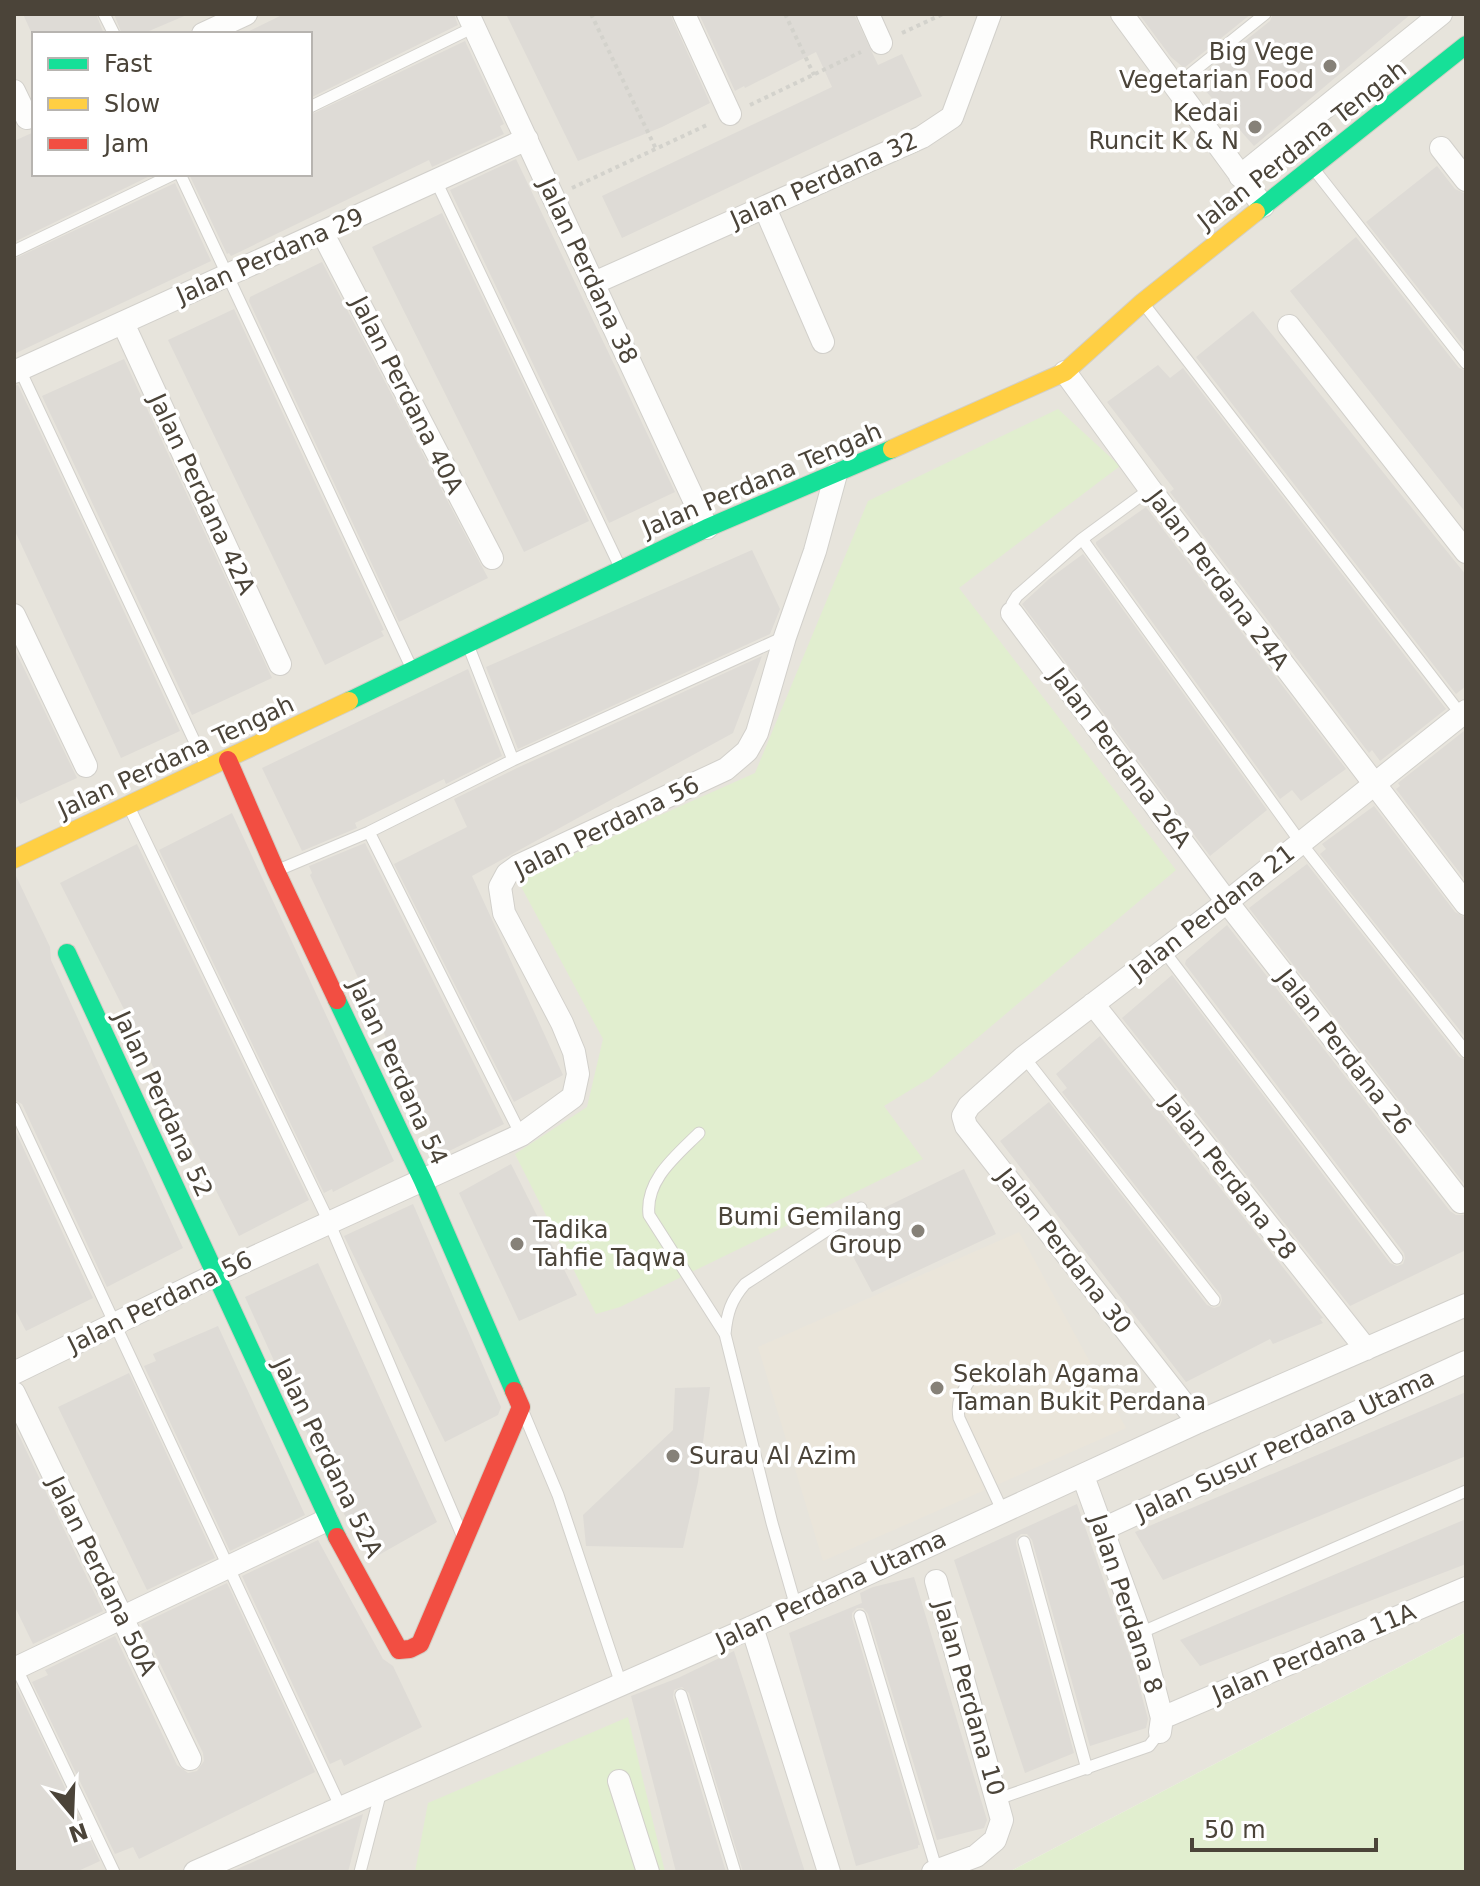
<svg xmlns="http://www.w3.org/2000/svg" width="1480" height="1886" viewBox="0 0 1480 1886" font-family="'DejaVu Sans',sans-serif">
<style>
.residential{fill:#e7e4dc;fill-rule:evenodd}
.education{fill:#eae5da}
.green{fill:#e1eecf}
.building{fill:#dedbd6}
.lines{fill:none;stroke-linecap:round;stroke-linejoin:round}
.lane-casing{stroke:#d2d0cb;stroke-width:13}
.street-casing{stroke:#d2d0cb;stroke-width:24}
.fast-casing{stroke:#d3cfc5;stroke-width:20}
.slow-casing{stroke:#d3cfc5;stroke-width:20}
.jam-casing{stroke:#d3cfc5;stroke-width:20}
.path{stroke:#d3d2cc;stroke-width:4;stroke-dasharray:4 4;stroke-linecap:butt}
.lane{stroke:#fdfdfc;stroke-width:11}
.street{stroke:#fdfdfc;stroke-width:22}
.fast{stroke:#16e098;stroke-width:18}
.slow{stroke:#ffcf43;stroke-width:18}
.jam{stroke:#f24e42;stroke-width:18}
.poi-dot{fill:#868178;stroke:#fff;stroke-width:3}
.labels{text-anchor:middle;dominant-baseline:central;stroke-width:7;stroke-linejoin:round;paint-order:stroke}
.poi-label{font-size:24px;fill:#4b4439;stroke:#fff;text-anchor:end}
.street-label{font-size:24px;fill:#4b4439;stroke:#fff}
</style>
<rect width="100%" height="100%" fill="#f4f2ee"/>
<path class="residential" d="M 14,14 L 1466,14 L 1466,1632 L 1009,1872 L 14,1872 ZM 34,34 L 310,34 L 310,174 L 34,174 Z"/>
<path class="education" d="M 1019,1232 L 1126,1428 L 823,1561 L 758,1347 Z"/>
<path class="green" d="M 1058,409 L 1120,466 L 959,588 L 1176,870 L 930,1078 L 884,1106 L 923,1159 L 620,1307 L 596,1314 L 515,1154 L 587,1107 L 603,1039 L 517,879 L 755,773 L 868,501 Z
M 1466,1632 L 1466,1872 L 1009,1872 Z
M 628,1717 L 665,1872 L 415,1872 L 428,1803 Z"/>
<path class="building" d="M 23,14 L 96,14 L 104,34 L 32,34 Z
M 114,14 L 189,14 L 142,34 L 122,34 Z
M 284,14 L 454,14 L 458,25 L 310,98 L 310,34 L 243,34 Z
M 506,14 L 670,14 L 710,103 L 662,127 L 578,161 Z
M 699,14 L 854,14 L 878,65 L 902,54 L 922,96 L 622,238 L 602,196 L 832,87 L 816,52 L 745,88 L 744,86 L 735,91 Z
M 1139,14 L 1251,14 L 1184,68 L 1171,57 Z
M 1273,14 L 1411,14 L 1254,146 L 1196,80 L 1270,21 Z
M 465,41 L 504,124 L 500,126 L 504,134 L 432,167 L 429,160 L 231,256 L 229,253 L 227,254 L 189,174 L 310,174 L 310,115 Z
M 34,132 L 34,174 L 154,174 L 14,242 L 14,141 Z
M 516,159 L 675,492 L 609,523 L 450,190 Z
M 1437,166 L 1455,189 L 1466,194 L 1466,349 L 1366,222 Z
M 175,183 L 211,261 L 14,354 L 14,259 Z
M 442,213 L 589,521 L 524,552 L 372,247 Z
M 1356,237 L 1459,368 L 1466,371 L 1466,513 L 1290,291 Z
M 322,262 L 488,578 L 399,622 L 249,301 L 250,297 Z
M 234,309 L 384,630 L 381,631 L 384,636 L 325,665 L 168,340 Z
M 1253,311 L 1466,575 L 1466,686 L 1456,694 L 1196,357 Z
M 124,359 L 272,678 L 192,715 L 42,396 Z
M 1158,365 L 1170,378 L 1183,368 L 1446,709 L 1380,761 L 1372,750 L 1369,753 L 1170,492 L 1174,489 L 1107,402 Z
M 18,385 L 180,731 L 121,758 L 14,529 L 14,386 Z
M 1146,507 L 1346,769 L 1301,801 L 1292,790 L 1280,799 L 1096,544 L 1096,542 Z
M 752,550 L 780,609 L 770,634 L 518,749 L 486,667 Z
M 1083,554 L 1267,810 L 1210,856 L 1022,604 L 1049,579 Z
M 14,648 L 77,778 L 20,804 L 14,792 Z
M 762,656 L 733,733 L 472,876 L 563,1075 L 514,1102 L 394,864 L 467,827 L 454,799 L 517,768 Z
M 468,669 L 502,756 L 446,784 L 444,779 L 355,823 L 357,828 L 302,851 L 262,768 Z
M 1464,731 L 1466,734 L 1466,881 L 1396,789 L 1400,786 L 1398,783 Z
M 1374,806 L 1455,912 L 1466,918 L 1466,1038 L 1320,854 L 1326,849 L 1322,844 Z
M 232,813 L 394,1161 L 333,1192 L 332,1189 L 324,1193 L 159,850 Z
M 365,843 L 504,1124 L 441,1155 L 310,875 L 312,873 L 309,866 Z
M 137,844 L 309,1200 L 239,1236 L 60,883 Z
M 1307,864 L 1459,1057 L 1466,1060 L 1466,1186 L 1249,908 Z
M 16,876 L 50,947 L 51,960 L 183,1248 L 107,1287 L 22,1104 L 14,1100 Z
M 1227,925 L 1450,1211 L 1456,1215 L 1466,1215 L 1466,1250 L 1350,1306 L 1122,1018 L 1172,975 L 1390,1263 L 1397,1266 L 1403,1264 L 1405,1258 L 1404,1253 L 1185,964 L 1186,960 Z
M 1100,1036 L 1323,1318 L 1320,1319 L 1323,1323 L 1273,1344 L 1270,1339 L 1186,1382 L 1000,1141 L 1049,1102 L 1207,1305 L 1214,1308 L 1220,1306 L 1222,1300 L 1221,1295 L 1062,1092 L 1067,1088 L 1056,1074 Z
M 14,1128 L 93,1298 L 26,1331 L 14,1308 Z
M 511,1164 L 577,1295 L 519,1321 L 459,1193 Z
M 964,1169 L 996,1234 L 872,1292 L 840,1232 L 857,1221 Z
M 413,1204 L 501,1407 L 498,1415 L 445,1442 L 344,1236 Z
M 318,1263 L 437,1522 L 370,1560 L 343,1512 L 245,1297 Z
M 218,1326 L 305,1515 L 230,1551 L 144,1366 L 156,1361 L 153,1354 Z
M 129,1373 L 215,1558 L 147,1590 L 58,1407 Z
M 710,1387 L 698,1482 L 683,1548 L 586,1546 L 583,1515 L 673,1430 L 675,1388 Z
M 1466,1392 L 1466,1456 L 1163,1580 L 1135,1532 Z
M 14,1425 L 103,1611 L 33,1644 L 14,1605 Z
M 1077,1504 L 1134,1667 L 1148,1719 L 1146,1728 L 1090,1746 L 1032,1540 L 1027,1534 L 1021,1534 L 1016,1539 L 1016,1544 L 1074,1753 L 1025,1773 L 954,1560 Z
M 1466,1519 L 1466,1564 L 1200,1666 L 1180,1640 Z
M 318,1540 L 383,1659 L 393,1666 L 422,1727 L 344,1766 L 341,1759 L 330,1764 L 242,1576 Z
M 914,1577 L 987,1820 L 984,1828 L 937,1840 L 868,1614 L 863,1608 L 857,1608 L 852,1613 L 852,1618 L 920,1845 L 918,1845 L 918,1848 L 856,1866 L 789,1633 L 862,1603 L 860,1593 L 873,1587 Z
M 227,1583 L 315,1772 L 139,1859 L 133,1847 L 115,1854 L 32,1682 L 48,1675 L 45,1670 L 115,1636 L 177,1765 L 188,1773 L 197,1771 L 204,1761 L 203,1753 L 141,1624 Z
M 734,1651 L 805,1872 L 743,1872 L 689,1693 L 682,1687 L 674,1690 L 673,1697 L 726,1872 L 676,1872 L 631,1696 L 678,1678 Z
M 17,1688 L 100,1861 L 76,1872 L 14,1872 L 14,1689 Z
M 363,1814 L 348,1872 L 230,1872 L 326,1830 Z"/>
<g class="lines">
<defs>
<path id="lane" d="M 104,14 L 114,34
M 1174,87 L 1265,14
M 310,107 L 474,27
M 1313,168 L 1466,363
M 180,174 L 412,669
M 436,181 L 620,567
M 14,251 L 174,174
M 1143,303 L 1463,717
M 20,370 L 207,768
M 1082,539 L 1301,843 L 1466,1052
M 1012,613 L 1012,604 L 1017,596 L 1082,539 L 1150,489
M 468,645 L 513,760
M 130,809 L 329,1222 L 462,1535
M 369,832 L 521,1135
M 276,871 L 369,832 L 513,760 L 784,637
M 1164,951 L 1397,1258
M 1024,1057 L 1214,1300
M 14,1108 L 341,1808
M 699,1133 C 676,1156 645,1180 649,1215 L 725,1334
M 971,1378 C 962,1392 956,1401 959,1418 L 1003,1512
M 524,1414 L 558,1495 L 621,1684
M 1024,1542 L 1087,1769
M 796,1607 L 772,1523 L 725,1334 C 727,1313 731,1300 745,1284 L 861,1208
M 860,1616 L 937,1871
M 1140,1633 L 1466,1491
M 16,1667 L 114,1872
M 681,1695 L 735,1872
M 998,1799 L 1149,1746 L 1159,1733
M 360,1872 L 381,1791"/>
<path id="street" d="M 468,14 L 707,528
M 684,14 L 730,114
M 868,14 L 881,43
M 1122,14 L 1263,206
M 203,34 L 246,14
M 14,91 L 27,118
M 1441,148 L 1466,180
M 1240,176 L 1441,14
M 765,208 L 823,342
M 322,232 L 492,558
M 594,283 L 922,137 L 952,117 L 990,14
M 123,323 L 280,664
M 1289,326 L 1466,552
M 14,372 L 527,139
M 1065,372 L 1150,489 L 1466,904
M 1012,613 L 1227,902 L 1461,1202
M 14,615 L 86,766
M 1093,1004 L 1366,1349
M 14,1373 L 215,1275 L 521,1135 L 573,1097 L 578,1074 L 574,1052 L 562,1023 L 504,913 L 500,887 L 507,874 L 518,866 L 726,769 L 747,751 L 757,733 L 785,637 L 815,551 L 836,474
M 14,1393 L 190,1759
M 1198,1422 L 966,1126 L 963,1116 L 969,1106 L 1024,1057 L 1227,902 L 1466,711
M 1083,1476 L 1140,1633 L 1162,1718 L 1160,1732
M 1103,1529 L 1466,1362
M 752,1627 L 829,1872
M 14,1669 L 327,1520
M 1162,1718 L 1466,1588
M 619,1781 L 648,1872
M 195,1872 L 752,1627 L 1198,1422 L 1466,1305
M 933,1872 L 976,1856 L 995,1840 L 1002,1820 L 936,1581"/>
<path id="fast" d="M 1256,212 L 1466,45
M 349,701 L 707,528 L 892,449
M 67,953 L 337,1537
M 337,1000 L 423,1181 L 514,1391"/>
<path id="slow" d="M 892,449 L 1065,372 L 1143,302 L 1256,212
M 14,859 L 349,701"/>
<path id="jam" d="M 228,760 L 276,871 L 337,1000
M 337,1537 L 399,1650 L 410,1649 L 420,1644 L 521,1407 L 514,1391"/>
</defs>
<use href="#lane" class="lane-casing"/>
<use href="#street" class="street-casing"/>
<use href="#fast" class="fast-casing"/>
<use href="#slow" class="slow-casing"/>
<use href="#jam" class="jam-casing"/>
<path class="path" d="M 591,14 L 656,149
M 785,14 L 814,75
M 902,33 L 943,14
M 750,105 L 861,52
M 572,188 L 709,124"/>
<use href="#lane" class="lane"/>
<use href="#street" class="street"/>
<use href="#fast" class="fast"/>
<use href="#slow" class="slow"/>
<use href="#jam" class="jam"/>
</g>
<g class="poi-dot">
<circle cx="1330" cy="66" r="8"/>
<circle cx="1255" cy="127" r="8"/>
<circle cx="918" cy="1231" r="8"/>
<circle cx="517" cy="1244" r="8"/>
<circle cx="937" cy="1388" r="8"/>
<circle cx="673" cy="1456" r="8"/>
</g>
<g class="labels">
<g class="poi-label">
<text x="1314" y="52">Big Vege<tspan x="1314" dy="28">Vegetarian Food</tspan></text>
<text x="1239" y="113">Kedai<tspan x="1239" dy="28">Runcit K &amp; N</tspan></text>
<text x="902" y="1217">Bumi Gemilang<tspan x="902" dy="28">Group</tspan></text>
<text x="533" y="1230" text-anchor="start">Tadika<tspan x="533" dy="28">Tahfie Taqwa</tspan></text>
<text x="953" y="1374" text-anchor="start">Sekolah Agama<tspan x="953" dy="28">Taman Bukit Perdana</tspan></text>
<text x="689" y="1456" text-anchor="start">Surau Al Azim</text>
</g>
<g class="street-label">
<text transform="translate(1302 145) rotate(-38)">Jalan Perdana Tengah</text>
<text transform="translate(824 180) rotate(-24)">Jalan Perdana 32</text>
<text transform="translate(270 256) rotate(-24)">Jalan Perdana 29</text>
<text transform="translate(588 271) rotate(65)">Jalan Perdana 38</text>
<text transform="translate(407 395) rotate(63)">Jalan Perdana 40A</text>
<text transform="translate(762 480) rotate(-23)">Jalan Perdana Tengah</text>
<text transform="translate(202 494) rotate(65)">Jalan Perdana 42A</text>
<text transform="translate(1218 580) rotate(53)">Jalan Perdana 24A</text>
<text transform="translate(176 757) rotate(-25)">Jalan Perdana Tengah</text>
<text transform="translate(1120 758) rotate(53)">Jalan Perdana 26A</text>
<text transform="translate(607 827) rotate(-26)">Jalan Perdana 56</text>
<text transform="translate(1212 912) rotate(-38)">Jalan Perdana 21</text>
<text transform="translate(1344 1052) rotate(52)">Jalan Perdana 26</text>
<text transform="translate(398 1072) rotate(65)">Jalan Perdana 54</text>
<text transform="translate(163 1104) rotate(65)">Jalan Perdana 52</text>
<text transform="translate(1229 1177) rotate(52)">Jalan Perdana 28</text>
<text transform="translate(1064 1251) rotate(52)">Jalan Perdana 30</text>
<text transform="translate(160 1302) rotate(-26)">Jalan Perdana 56</text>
<text transform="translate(1285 1445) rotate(-25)">Jalan Susur Perdana Utama</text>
<text transform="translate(328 1458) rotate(64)">Jalan Perdana 52A</text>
<text transform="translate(102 1576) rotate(64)">Jalan Perdana 50A</text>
<text transform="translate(831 1590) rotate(-25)">Jalan Perdana Utama</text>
<text transform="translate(1126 1604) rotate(72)">Jalan Perdana 8</text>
<text transform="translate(1314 1653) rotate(-23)">Jalan Perdana 11A</text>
<text transform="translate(969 1698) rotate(74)">Jalan Perdana 10</text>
</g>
</g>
<rect width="1480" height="1886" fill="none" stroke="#4b4439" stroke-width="32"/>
<rect x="32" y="32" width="280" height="144" fill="#ffffff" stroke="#b7b4b0" stroke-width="2"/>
<rect x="48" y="58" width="40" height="12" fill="#16e098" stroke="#b7b4b0" stroke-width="2"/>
<text x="104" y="72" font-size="24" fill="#4b4439">Fast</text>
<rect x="48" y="98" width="40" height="12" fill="#ffcf43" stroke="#b7b4b0" stroke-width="2"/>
<text x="104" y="112" font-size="24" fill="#4b4439">Slow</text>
<rect x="48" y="138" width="40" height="12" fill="#f24e42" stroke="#b7b4b0" stroke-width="2"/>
<text x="104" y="152" font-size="24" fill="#4b4439">Jam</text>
<g transform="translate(72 1814) rotate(161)" stroke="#ffffff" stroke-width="6" paint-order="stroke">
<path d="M0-6L14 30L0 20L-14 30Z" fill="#4b4439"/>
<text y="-12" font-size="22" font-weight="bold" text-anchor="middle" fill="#4b4439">N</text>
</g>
<path d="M1192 1838v12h184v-12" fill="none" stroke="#4b4439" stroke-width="4"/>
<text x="1204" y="1838" font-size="24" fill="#4b4439" stroke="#ffffff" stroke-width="6" paint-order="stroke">50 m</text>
</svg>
